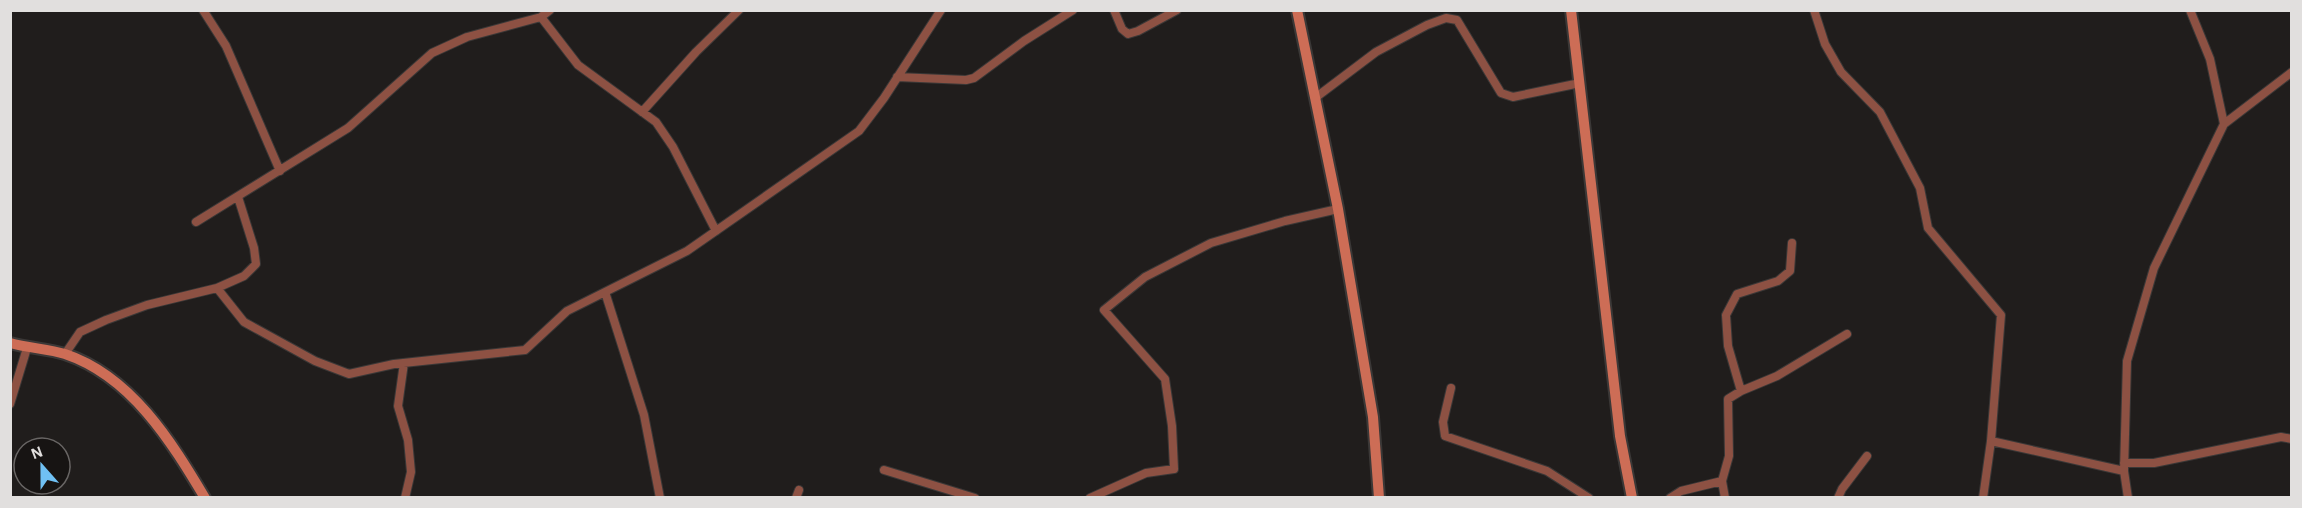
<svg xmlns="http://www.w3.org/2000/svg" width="2302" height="508" viewBox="0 0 2302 508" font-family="'Alegreya Sans',sans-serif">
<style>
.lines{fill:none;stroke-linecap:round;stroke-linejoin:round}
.street-casing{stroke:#3b3837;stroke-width:10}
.secondary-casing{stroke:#3b3837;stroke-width:14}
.street{stroke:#8d5143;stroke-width:8}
.secondary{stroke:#cd6d56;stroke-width:10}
</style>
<rect width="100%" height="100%" fill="#201d1c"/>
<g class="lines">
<defs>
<path id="street" d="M 203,10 L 226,46 L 280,171
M 1114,10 L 1122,29 L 1128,34 L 1138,31 L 1177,10
M 1814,10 L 1825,44 L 1841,72 L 1880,112 L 1920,188 L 1928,228 L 2001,315 L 1991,441 L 1983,498
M 2190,10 L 2210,59 L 2224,124
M 541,17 L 578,65 L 656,122 L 673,147 L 716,231
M 897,77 L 966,80 L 974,78 L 1024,41 L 1073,10
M 1315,98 L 1376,52 L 1427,25 L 1446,18 L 1457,20 L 1501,93 L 1513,97 L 1580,83
M 642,112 L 696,52 L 739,10
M 196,222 L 348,128 L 432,53 L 467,37 L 541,17 L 550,10
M 217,288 L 244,322 L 315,361 L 349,374 L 394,364 L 525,350 L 567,311 L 687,251 L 859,131 L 884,98 L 941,10
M 605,292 L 644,415 L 660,498
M 65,354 L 80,332 L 106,320 L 147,305 L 217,288 L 244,276 L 256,264 L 254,248 L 238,197
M 404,363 L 398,406 L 408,440 L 411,472 L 405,498
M 1451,388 L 1443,422 L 1445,436 L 1547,471 L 1589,498
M 1741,391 L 1777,376 L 1847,334
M 10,404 L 27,348
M 1991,441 L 2124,471
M 2124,463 L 2154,463 L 2281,437 L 2292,439
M 884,470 L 975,498
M 1722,481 L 1725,498
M 796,498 L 799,490
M 1090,498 L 1146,473 L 1174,469 L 1172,426 L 1165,379 L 1104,310 L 1145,277 L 1211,243 L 1285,221 L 1338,209
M 1670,498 L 1681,491 L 1722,481 L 1729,456 L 1728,399 L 1741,391 L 1728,346 L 1726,315 L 1737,294 L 1778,281 L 1790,271 L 1792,243
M 1838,498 L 1842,489 L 1867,456
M 2128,498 L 2124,471 L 2127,361 L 2154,268 L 2224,124 L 2292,72"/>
<path id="secondary" d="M 1297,10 L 1338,209 L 1373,417 L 1379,498
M 1571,10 L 1620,436 L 1632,498
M 10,343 C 28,348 48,349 65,354 C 131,376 171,441 205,498"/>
</defs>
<use href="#street" class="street-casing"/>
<use href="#secondary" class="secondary-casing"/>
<use href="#street" class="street"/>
<use href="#secondary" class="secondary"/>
</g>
<rect width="2302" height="508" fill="none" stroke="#e1dfde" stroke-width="24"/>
<g transform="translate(42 466) rotate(339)"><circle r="28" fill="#171413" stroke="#686564" stroke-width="1.5"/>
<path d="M0-4.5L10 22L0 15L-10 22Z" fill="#70c1f4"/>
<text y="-9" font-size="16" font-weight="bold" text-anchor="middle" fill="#e1dfde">N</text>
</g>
</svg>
